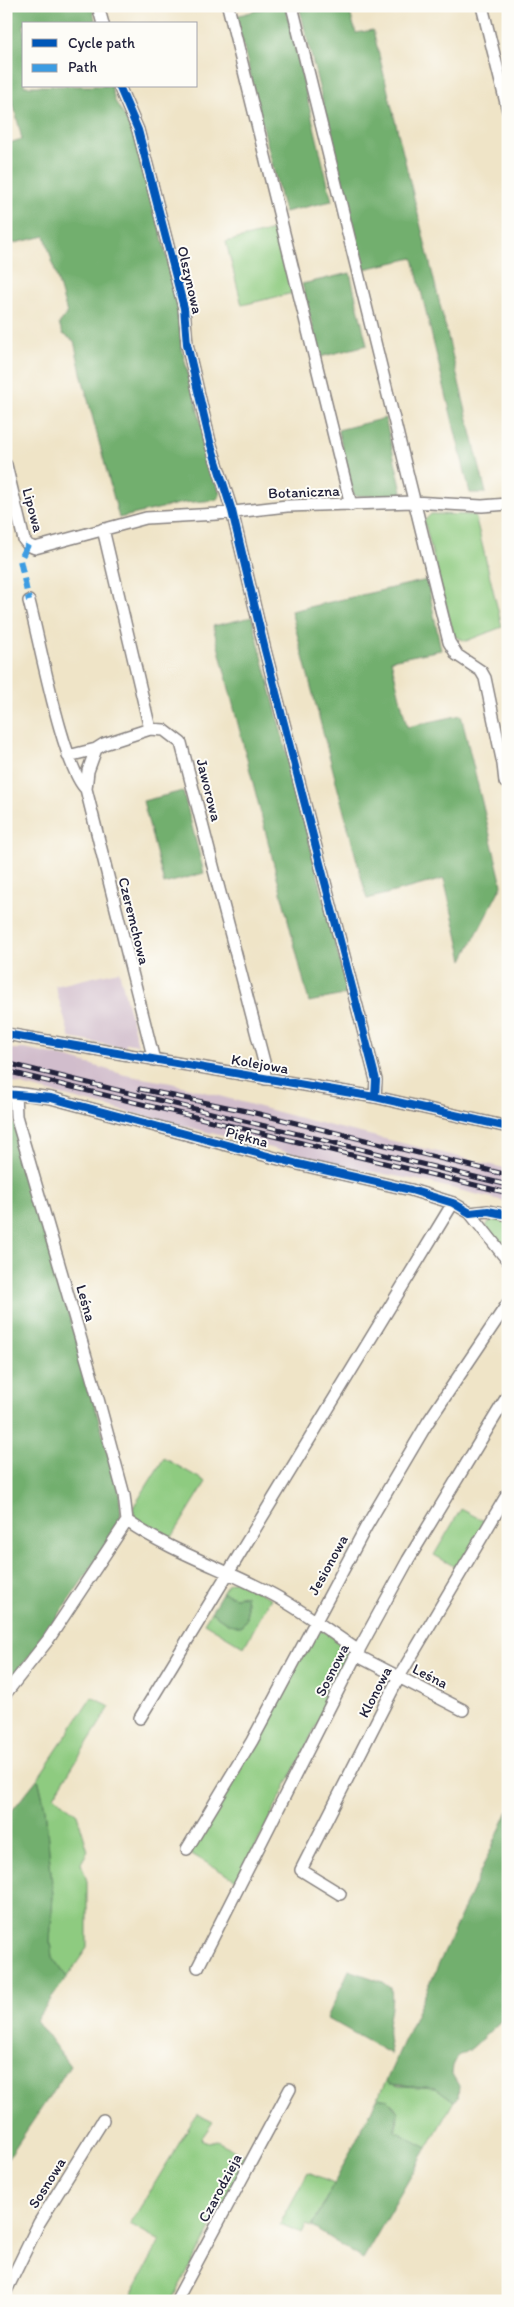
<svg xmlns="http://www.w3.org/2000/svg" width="514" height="2307" viewBox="0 0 514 2307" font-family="Itim,sans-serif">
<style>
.industrial{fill:#d1bdcc}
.green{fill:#8ecb80;stroke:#58765e}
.forest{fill:#72af6e;stroke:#4a6854}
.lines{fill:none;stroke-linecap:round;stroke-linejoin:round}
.street-casing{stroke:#888381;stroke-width:14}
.street{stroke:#fff;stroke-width:11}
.rail-casing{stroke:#22223b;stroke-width:5}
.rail{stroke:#fdfcf7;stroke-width:3;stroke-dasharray:9;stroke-linecap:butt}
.quiet{stroke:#3c9ce2;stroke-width:6;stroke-dasharray:12 6;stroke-linecap:butt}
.cycleway-casing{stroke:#fdfcf7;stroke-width:11}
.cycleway{stroke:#0057b8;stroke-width:8}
.labels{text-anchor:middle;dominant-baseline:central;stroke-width:4;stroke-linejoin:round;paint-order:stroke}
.street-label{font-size:15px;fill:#22223b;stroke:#fdfcf7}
</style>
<rect width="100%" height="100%" fill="#fdfcf7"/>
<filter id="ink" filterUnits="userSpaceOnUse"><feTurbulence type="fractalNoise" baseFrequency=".02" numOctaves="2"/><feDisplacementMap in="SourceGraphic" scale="10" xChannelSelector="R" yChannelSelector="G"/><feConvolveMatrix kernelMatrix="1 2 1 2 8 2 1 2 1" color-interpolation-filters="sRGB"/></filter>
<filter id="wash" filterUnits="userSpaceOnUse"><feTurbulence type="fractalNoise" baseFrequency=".0096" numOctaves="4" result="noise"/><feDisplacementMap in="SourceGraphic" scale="20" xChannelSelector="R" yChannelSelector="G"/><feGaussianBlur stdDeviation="1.12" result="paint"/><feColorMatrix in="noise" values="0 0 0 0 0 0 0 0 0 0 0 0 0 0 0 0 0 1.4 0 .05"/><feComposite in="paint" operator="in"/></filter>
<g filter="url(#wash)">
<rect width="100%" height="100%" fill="#efe4c7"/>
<path class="industrial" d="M 119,971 L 138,1045 L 126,1043 L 125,1048 L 70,1038 L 55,986 Z
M 6,1049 L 24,1049 L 69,1058 L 125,1075 L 171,1083 L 311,1121 L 508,1169 L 508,1202 L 422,1181 L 341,1166 L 6,1081 Z"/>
<path class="green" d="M 277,229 L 293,293 L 242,305 L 226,242 Z
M 431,514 L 475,515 L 502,627 L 466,641 L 454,636 L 424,521 Z
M 494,1217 L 508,1219 L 508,1248 L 505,1250 L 486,1226 Z
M 164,1458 L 206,1482 L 169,1542 L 136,1523 L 133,1508 Z
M 461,1509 L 486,1522 L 459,1569 L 434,1555 Z
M 236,1581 L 271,1598 L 244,1647 L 204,1623 L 211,1612 L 229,1624 L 247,1618 L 247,1600 L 243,1595 L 235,1597 L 222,1593 L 229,1583 Z
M 317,1627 L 354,1651 L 238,1881 L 188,1852 Z
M 92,1697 L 110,1707 L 54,1796 L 77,1814 L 88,1851 L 81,1863 L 87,1881 L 87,1948 L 67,1977 L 52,1957 L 50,1942 L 53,1895 L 45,1808 L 38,1778 Z
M 386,2081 L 398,2086 L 436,2088 L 454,2101 L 427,2148 L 395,2131 C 401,2111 398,2104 378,2097 Z
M 197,2114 L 213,2122 L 201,2139 L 209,2143 L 217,2141 L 250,2158 L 171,2301 L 128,2301 L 160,2241 L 130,2224 Z
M 308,2172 L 334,2183 L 312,2227 L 306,2225 L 302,2233 L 280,2224 Z"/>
<path class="forest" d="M 6,6 L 92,6 L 96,24 L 24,24 L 24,86 L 111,86 L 115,101 L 136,135 L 182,317 L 182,350 L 220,495 L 216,500 L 183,503 L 119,518 L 82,377 L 74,341 L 63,334 L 59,324 L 67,313 L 45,236 L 6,245 L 6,144 L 22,139 L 12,98 L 6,99 Z
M 273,6 L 285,6 L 332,201 L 284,212 L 236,16 Z
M 299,6 L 348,6 L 356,33 L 373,30 L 486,493 L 470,493 L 413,258 L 364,269 Z
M 350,273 L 367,345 L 320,357 L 302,284 Z
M 385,418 L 402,491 L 400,496 L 354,496 L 338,430 Z
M 427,580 L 441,650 L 391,660 L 407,727 L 461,715 L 502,885 L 463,960 L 444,879 L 367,899 L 291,611 Z
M 252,617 L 348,994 L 309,1002 L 213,626 Z
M 183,791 L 204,873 L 164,884 L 143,801 Z
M 6,1115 L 12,1116 L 119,1491 L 121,1513 L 118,1528 L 36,1648 L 6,1685 Z
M 222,1593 L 235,1597 L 246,1596 L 247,1618 L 241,1627 L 229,1624 L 211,1612 Z
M 38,1778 L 45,1808 L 53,1895 L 50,1942 L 52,1957 L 67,1977 L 36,2020 L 70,2066 L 6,2161 L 6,1818 Z
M 508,1811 L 508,2014 L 472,2048 L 458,2056 L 453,2066 L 452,2074 L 459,2086 L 458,2098 L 454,2101 L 436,2088 L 390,2084 L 386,2081 Z
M 349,1970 L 383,1982 L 391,1988 C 393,2002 390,2012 388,2025 C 387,2035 389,2044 391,2054 L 327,2018 Z
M 378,2097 L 388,2100 L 398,2112 L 395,2131 L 427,2148 L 363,2259 L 312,2227 Z"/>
</g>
<g filter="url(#ink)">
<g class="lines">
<defs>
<path id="street" d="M 98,6 L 103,24
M 228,6 L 351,505
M 292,6 L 449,642 L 457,655 L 481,671 L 485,678 L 503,764 L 505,782
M 482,6 L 508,111
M 119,86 L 138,130 L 184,308 L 187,344 L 210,442 L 232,511 L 265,650 L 376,1080 L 375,1097
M 6,465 L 24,540 L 28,545 L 35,548 L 146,518 L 217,514 L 287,506 L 413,502 L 482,506 L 508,504
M 103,529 L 150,729 L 164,730 L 181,743 L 264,1062 L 265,1079
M 29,601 C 39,638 63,768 86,789 L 154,1060
M 68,756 L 96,749
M 86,789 L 88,771 L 96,749 L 104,744 L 150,729
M 6,1034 L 375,1097 L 508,1127
M 470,1213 L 488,1211 L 508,1215
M 359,1651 C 328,1631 300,1608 268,1592 C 222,1568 170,1551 127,1521 L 124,1495 L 95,1388 L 16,1116 L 15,1093 L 51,1098 L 298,1164 L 411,1190 L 453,1203 L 470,1213 L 508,1261
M 356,1655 L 463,1710
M 6,1693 L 48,1640 L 127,1521
M 140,1718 L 453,1203
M 187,1849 L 252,1741 L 366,1527 L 428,1422 L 508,1303
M 340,1894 L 301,1870 L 399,1677 L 508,1493
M 198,1967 L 356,1655 L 408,1560 L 508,1395
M 6,2291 L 39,2223 L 103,2120
M 176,2301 L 290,2089"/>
</defs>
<use href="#street" class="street-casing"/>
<use href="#street" class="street"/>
<defs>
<path id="rail" d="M 6,1063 L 508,1185
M 6,1071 L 508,1193
M 140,1089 L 251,1112 L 508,1175"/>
</defs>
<use href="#rail" class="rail-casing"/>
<use href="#rail" class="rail"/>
<path class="quiet" d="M 28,545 L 20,560 L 29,601"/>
<defs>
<path id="cycleway" d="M 119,86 L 138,130 L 184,308 L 187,344 L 210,442 L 232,511 L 265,650 L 376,1080 L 375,1097
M 6,1034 L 375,1097 L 508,1127
M 6,1094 L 51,1098 L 298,1164 L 411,1190 L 453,1203 L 470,1213 L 488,1211 L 508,1215"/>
</defs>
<use href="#cycleway" class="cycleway-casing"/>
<use href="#cycleway" class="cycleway"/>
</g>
</g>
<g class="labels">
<g class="street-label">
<text transform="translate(190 280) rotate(77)">Olszynowa</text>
<text transform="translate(304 492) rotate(-2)">Botaniczna</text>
<text transform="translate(33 510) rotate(75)">Lipowa</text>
<text transform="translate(209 790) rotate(76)">Jaworowa</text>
<text transform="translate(134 921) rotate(76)">Czeremchowa</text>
<text transform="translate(260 1064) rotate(10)">Kolejowa</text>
<text transform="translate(247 1137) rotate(15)">Piękna</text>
<text transform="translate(86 1303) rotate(74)">Leśna</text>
<text transform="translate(328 1565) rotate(-61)">Jesionowa</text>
<text transform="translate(332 1670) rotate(-63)">Sosnowa</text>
<text transform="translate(430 1676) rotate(27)">Leśna</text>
<text transform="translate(375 1692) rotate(-63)">Klonowa</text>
<text transform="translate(47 2183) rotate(-58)">Sosnowa</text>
<text transform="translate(220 2188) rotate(-62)">Czarodzieja</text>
</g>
</g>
<rect width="514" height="2307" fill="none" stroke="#fdfcf7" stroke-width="25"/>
<rect x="22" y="22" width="175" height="65" fill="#fdfcf7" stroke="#a5a5ac"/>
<rect x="32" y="39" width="25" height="8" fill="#0057b8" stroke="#a5a5ac"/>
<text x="68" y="48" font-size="15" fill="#22223b">Cycle path</text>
<rect x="32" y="64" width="25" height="8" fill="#3c9ce2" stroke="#a5a5ac"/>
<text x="68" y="72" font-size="15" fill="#22223b">Path</text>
</svg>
